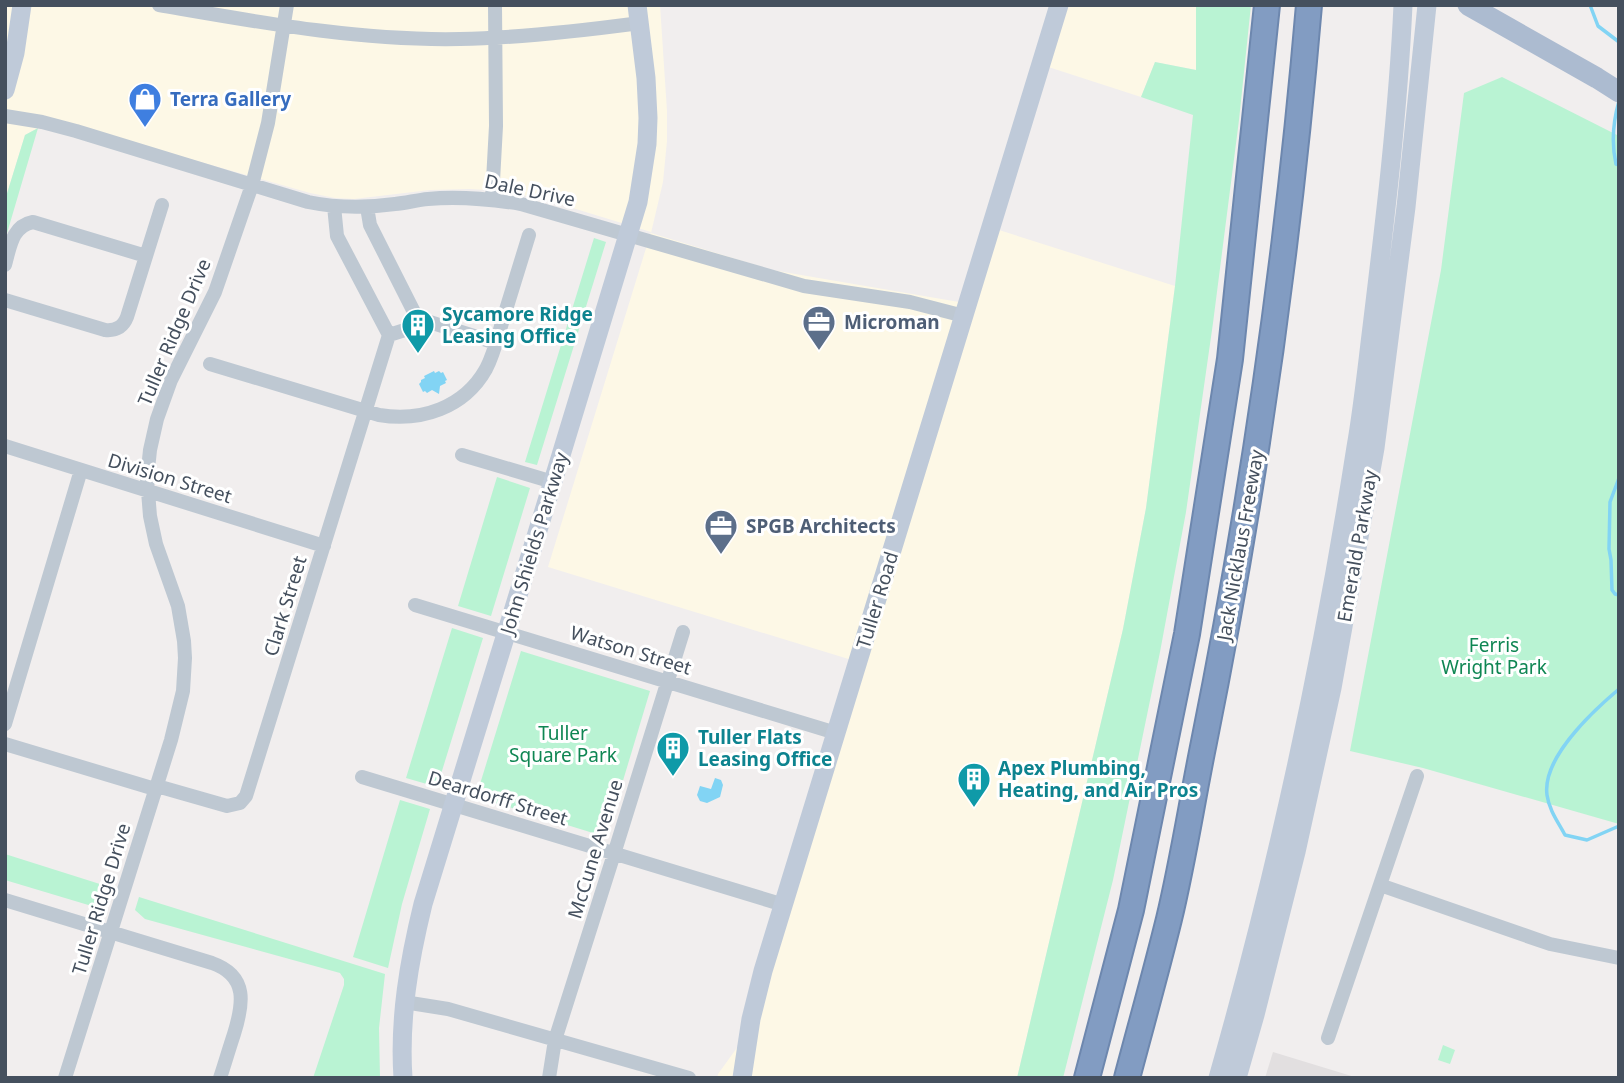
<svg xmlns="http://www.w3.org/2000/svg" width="1624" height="1083" viewBox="0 0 1624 1083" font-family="'Noto Sans',sans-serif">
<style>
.commercial{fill:#fdf8e6}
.education{fill:#e2dfe0}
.green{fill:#b9f3d3}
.water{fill:#82d4f4}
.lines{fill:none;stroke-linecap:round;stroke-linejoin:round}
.stream{stroke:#82d4f4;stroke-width:3.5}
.highway-casing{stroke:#6d87ae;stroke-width:28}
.street{stroke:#bec8d2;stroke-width:14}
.secondary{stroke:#bfcad9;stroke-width:19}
.primary{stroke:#acbbd0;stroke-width:21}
.highway{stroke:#829cc2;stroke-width:24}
.labels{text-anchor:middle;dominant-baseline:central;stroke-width:6;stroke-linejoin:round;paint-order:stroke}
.shop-label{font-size:19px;font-weight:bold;fill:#366cbe;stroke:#fff;text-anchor:start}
.street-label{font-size:19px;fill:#45505e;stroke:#fff}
.culture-label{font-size:19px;font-weight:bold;fill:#0d838f;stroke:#fff;text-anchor:start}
.service-label{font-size:19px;font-weight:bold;fill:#4e5e75;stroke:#fff;text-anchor:start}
.park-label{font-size:19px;fill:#0f8653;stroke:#fff}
</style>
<rect width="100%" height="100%" fill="#f1eeee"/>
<path class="commercial" d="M 5,5 L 660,5 L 667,111 L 667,141 L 663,182 L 651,233 L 772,270 L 959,302 L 983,225 L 1175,286 L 1146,508 L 1123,629 L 1017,1078 L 717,1078 L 718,1074 L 739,1045 L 855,661 L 548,567 L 651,232 L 553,202 L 505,191 L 469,189 L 430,190 L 354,199 L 335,198 L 310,193 L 42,117 L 38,128 L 25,135 L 5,200 Z
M 1050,5 L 1196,5 L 1196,70 L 1155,62 L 1141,97 L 1033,62 Z"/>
<path class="education" d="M 1273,1052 L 1358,1078 L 1265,1078 Z"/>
<path class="green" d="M 1196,5 L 1251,5 L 1239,120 L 1213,323 L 1186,512 L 1160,652 L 1113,880 L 1063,1078 L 1017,1078 L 1123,629 L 1146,508 L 1175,286 L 1193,115 L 1141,97 L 1155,62 L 1196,70 Z
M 1502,77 L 1619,136 L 1619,824 L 1423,768 L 1350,751 L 1441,270 L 1464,93 Z
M 38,128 L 5,240 L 5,200 L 25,135 Z
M 594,238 L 606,242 L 537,465 L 525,462 Z
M 497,477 L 530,488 L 491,616 L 458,606 Z
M 452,628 L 483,638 L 437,787 L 406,778 Z
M 521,651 L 650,691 L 606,837 L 476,797 Z
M 400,800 L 430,809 L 402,904 L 388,968 L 353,957 Z
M 5,854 L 103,885 L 104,890 L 100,904 L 95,907 L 5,880 Z
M 139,897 L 385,974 L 379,1028 L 380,1078 L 313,1078 L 344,985 L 344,979 L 340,973 L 145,919 L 135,910 Z
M 1443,1045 L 1455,1050 L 1450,1064 L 1438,1060 Z"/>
<path class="water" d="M 434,371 L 435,373 L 439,371 L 441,373 L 443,372 L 447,380 L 445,381 L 446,383 L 440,386 L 439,394 L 432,390 L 427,393 L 425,391 L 423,392 L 419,384 L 421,382 L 421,380 L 425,378 L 424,376 Z
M 715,778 L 721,780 L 723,785 L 720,797 L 707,803 L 700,801 L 697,795 L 700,786 L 711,789 Z"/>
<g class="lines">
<path class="stream" d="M 1590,5 L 1598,26 L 1619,42
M 1619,101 C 1613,122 1611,142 1616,164 L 1619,165
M 1619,478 L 1610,502 L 1609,549 L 1611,560 L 1612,590 L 1615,594 L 1619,595
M 1619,689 C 1593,711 1542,758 1547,795 C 1549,810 1558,822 1565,835 L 1587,840 L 1619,826"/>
<defs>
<path id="highway" d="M 1087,1078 L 1131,910 L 1187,634 L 1230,359 L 1267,5
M 1127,1078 C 1141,1025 1156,972 1169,919 C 1183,861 1192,801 1204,742 C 1253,498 1288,253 1309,5"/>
</defs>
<use href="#highway" class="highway-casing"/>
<path class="street" d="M 159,5 C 258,22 359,41 460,39 C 520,38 580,31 640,23
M 5,116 L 42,122 L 76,131 L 308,202 C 337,208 366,208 395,204 C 406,203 417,200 428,199 C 459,196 490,199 521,204 L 804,286 L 910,302 L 964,316
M 492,199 L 496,126 L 495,5
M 334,206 L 337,236 L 389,335
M 367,207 L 370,225 L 417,318
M 5,265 C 10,247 12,226 33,222 L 146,256
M 5,300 L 105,330 C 116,331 123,327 127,317 L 162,205
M 417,318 L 496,343
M 389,335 L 408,329 L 417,318
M 210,364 L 379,415 C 421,422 464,408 486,369 C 495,352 499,331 505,313 C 513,287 521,261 529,235
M 5,446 L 324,546
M 462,455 L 553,482
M 415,605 L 836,733
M 5,724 L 81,470
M 5,744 L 155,789
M 362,777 L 784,905
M 157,786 L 227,806 L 240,803 L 246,796 L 389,335
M 1380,885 L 1550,944 L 1619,958
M 5,900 L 212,963 C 249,976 243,1005 234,1034 C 229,1049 225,1063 220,1078
M 404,1002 L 448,1009 L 689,1078
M 1328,1038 L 1417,776
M 65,1078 L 171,740 L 183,691 L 185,658 L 184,641 L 178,606 L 156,544 L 150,516 L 147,479 L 150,450 L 157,419 L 171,380 L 215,292 L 252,185 L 268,123 L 287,5
M 549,1078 L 555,1040 L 614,854 L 683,632"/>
<path class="secondary" d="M 5,90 L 15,53 L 22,5
M 403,1078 C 399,1019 409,961 423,904 L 558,465 L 638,202 L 647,144 L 648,118 L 646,78 L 637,5
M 742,1078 L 751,1019 L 763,971 L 1059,5
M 1218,1078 C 1277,871 1323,659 1356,447 C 1363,407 1367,367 1372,327 C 1385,220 1398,113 1403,5
M 1237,1078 L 1255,1015 L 1296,852 L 1332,688 L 1375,448 L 1406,207 L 1427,5"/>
<path class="primary" d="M 1468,5 L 1597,78 L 1619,92"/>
<use href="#highway" class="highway"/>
</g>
<defs>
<symbol id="shop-pin" viewBox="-11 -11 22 30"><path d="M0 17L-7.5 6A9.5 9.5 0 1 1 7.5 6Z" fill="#3f7fe0" stroke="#fff"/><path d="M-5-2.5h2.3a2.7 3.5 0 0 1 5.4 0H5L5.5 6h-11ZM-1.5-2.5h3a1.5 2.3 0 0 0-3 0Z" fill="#fff"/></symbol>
<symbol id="office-pin" viewBox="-11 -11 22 30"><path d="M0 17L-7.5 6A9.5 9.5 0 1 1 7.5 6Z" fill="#5c6f8a" stroke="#fff"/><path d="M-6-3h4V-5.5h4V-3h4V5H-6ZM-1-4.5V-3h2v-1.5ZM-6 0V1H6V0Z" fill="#fff"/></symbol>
<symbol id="building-pin" viewBox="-11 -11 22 30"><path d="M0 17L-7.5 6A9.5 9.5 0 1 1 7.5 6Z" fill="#0f9aa8" stroke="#fff"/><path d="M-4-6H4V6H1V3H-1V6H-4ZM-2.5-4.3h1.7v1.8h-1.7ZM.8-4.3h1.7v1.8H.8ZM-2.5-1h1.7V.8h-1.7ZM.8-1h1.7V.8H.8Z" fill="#fff"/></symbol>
</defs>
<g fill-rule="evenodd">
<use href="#shop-pin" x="126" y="80" width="38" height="52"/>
<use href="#office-pin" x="800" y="303" width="38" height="52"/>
<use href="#building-pin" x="399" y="306" width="38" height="52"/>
<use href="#office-pin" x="702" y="507" width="38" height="52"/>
<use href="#building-pin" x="654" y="729" width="38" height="52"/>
<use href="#building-pin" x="955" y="760" width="38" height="52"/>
</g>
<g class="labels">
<g class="shop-label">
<text x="170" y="99">Terra Gallery</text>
</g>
<g class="street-label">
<text transform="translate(530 190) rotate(12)">Dale Drive</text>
<text transform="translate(174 332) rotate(-67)">Tuller Ridge Drive</text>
<text transform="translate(170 478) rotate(17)">Division Street</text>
<text transform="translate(534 543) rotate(-73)">John Shields Parkway</text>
<text transform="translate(1240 545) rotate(-80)">Jack Nicklaus Freeway</text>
<text transform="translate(1357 546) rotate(-80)">Emerald Parkway</text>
<text transform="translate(877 600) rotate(-73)">Tuller Road</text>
<text transform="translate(285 606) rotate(-73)">Clark Street</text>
<text transform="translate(631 650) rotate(17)">Watson Street</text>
<text transform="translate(498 798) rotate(17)">Deardorff Street</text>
<text transform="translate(595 849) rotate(-73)">McCune Avenue</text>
<text transform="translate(101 899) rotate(-73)">Tuller Ridge Drive</text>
</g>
<g class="culture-label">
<text x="442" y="314">Sycamore Ridge<tspan x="442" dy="22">Leasing Office</tspan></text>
<text x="698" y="737">Tuller Flats<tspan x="698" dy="22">Leasing Office</tspan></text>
<text x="998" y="768">Apex Plumbing,<tspan x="998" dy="22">Heating, and Air Pros</tspan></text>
</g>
<g class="service-label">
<text x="844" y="322">Microman</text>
<text x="746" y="526">SPGB Architects</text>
</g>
<g class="park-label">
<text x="1494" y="645">Ferris<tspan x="1494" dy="22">Wright Park</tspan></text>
<text x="563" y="733">Tuller<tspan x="563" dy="22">Square Park</tspan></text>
</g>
</g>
<rect width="1624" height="1083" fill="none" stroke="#45505e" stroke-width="14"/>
</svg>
